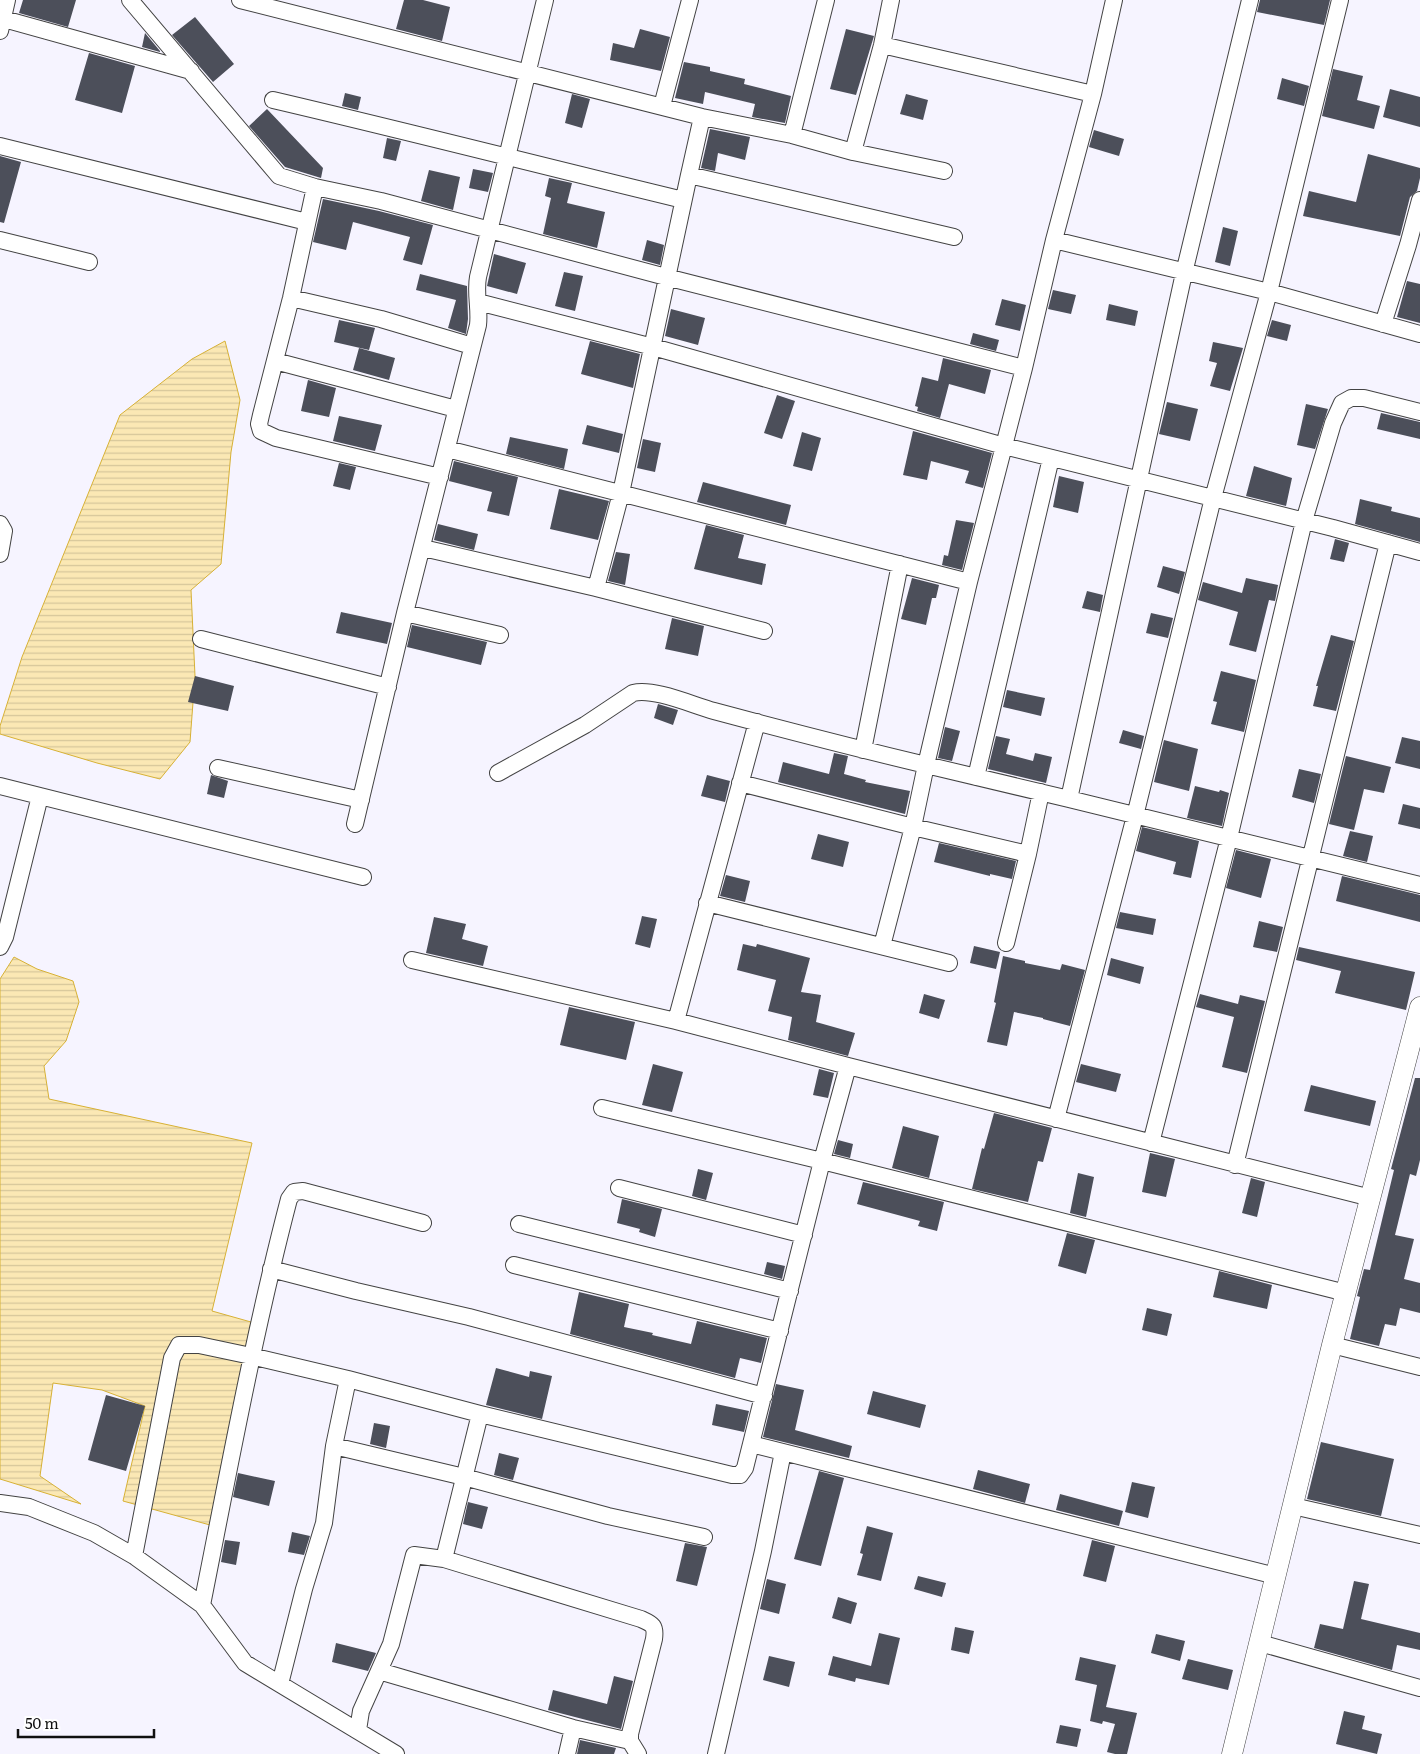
<svg xmlns="http://www.w3.org/2000/svg" width="1420" height="1754" viewBox="0 0 1420 1754" font-family="Literata,serif">
<style>
.water{fill:url(#water-rules);stroke:#d7b136}
.building{fill:#4c4f5a}
.lines{fill:none;stroke-linecap:round;stroke-linejoin:round}
.minor-casing{stroke:#434343;stroke-width:18}
.tertiary-casing{stroke:#434343;stroke-width:21}
.minor{stroke:#fff;stroke-width:16}
.tertiary{stroke:#fff;stroke-width:20}
</style>
<defs>
<pattern id="water-rules" width="6" height="5" patternUnits="userSpaceOnUse" patternTransform="scale(1.25)"><rect width="6" height="5" fill="#fbe8b4"/><path d="M0 2.5h6" fill="none" stroke="#d6c69a"/></pattern>
</defs>
<rect width="100%" height="100%" fill="#f6f4ff"/>
<path class="water" d="M 225,341 L 240,400 L 231,452 L 221,564 L 191,590 L 195,676 L 190,742 L 160,779 L 97,763 L 0,734 L 0,726 L 22,657 L 120,415 L 192,359 Z
M 14,957 L 37,969 L 73,981 L 79,1002 L 66,1041 L 44,1066 L 49,1099 L 252,1143 L 212,1311 L 251,1322 L 210,1525 L 123,1501 L 145,1406 L 102,1390 L 53,1383 L 40,1476 L 81,1504 L 0,1479 L 0,979 Z"/>
<path class="building" d="M 23,0 L 76,0 L 68,27 L 19,13 Z
M 404,0 L 423,0 L 450,7 L 442,41 L 396,29 Z
M 1260,0 L 1330,0 L 1324,25 L 1257,12 Z
M 195,17 L 234,64 L 213,82 L 172,35 Z
M 640,29 L 670,37 L 661,71 L 610,60 L 613,43 L 634,48 Z
M 846,29 L 874,36 L 856,95 L 830,89 Z
M 145,33 L 160,51 L 160,52 L 142,47 Z
M 89,53 L 135,66 L 122,113 L 75,100 Z
M 684,62 L 710,67 L 710,71 L 745,79 L 744,84 L 791,96 L 785,123 L 752,117 L 755,104 L 705,92 L 703,104 L 675,98 Z
M 1333,69 L 1363,76 L 1357,100 L 1380,106 L 1374,129 L 1322,116 Z
M 1282,78 L 1309,86 L 1304,106 L 1277,99 Z
M 1390,89 L 1420,97 L 1420,127 L 1383,117 Z
M 345,93 L 361,97 L 358,110 L 342,106 Z
M 572,94 L 590,99 L 582,128 L 565,123 Z
M 906,94 L 928,100 L 923,120 L 900,114 Z
M 267,109 L 323,168 L 321,178 L 285,167 L 249,126 Z
M 710,129 L 750,137 L 745,160 L 718,153 L 715,171 L 701,168 Z
M 1094,130 L 1124,139 L 1119,156 L 1089,147 Z
M 387,138 L 401,141 L 396,161 L 383,158 Z
M 1368,154 L 1420,168 L 1420,178 L 1417,191 L 1410,197 L 1400,236 L 1303,216 L 1309,191 L 1356,202 Z
M 0,156 L 21,162 L 4,223 L 0,222 Z
M 473,169 L 493,173 L 488,192 L 469,188 Z
M 429,170 L 460,177 L 453,210 L 421,201 Z
M 549,178 L 572,183 L 567,203 L 605,212 L 597,248 L 543,234 L 551,198 L 545,196 Z
M 323,199 L 379,211 L 433,225 L 422,265 L 403,260 L 410,237 L 353,222 L 346,250 L 313,242 Z
M 1223,227 L 1238,231 L 1230,266 L 1215,262 Z
M 647,240 L 664,245 L 660,265 L 642,260 Z
M 494,254 L 526,263 L 517,294 L 487,286 Z
M 564,272 L 583,276 L 575,311 L 555,306 Z
M 420,274 L 467,286 L 468,319 L 466,334 L 448,328 L 456,300 L 416,290 Z
M 1407,281 L 1420,284 L 1420,323 L 1397,317 Z
M 1053,290 L 1076,295 L 1071,314 L 1048,309 Z
M 1002,299 L 1026,305 L 1020,331 L 995,325 Z
M 1109,304 L 1138,311 L 1135,326 L 1106,320 Z
M 671,309 L 705,318 L 698,345 L 665,336 Z
M 339,320 L 375,328 L 369,350 L 334,342 Z
M 1272,320 L 1291,325 L 1287,341 L 1267,336 Z
M 973,333 L 999,340 L 996,351 L 970,344 Z
M 590,341 L 640,354 L 633,388 L 581,374 Z
M 1213,342 L 1243,348 L 1230,391 L 1210,386 L 1217,363 L 1209,361 Z
M 359,348 L 395,358 L 389,380 L 353,370 Z
M 943,358 L 991,370 L 985,394 L 949,384 L 940,418 L 917,411 L 918,407 L 915,406 L 922,377 L 938,381 Z
M 308,380 L 336,388 L 329,417 L 301,411 Z
M 777,395 L 795,401 L 782,439 L 764,433 Z
M 1167,402 L 1198,409 L 1190,441 L 1159,434 Z
M 1306,404 L 1328,409 L 1315,449 L 1297,445 Z
M 1381,413 L 1420,422 L 1420,439 L 1377,429 Z
M 339,416 L 382,425 L 375,451 L 333,441 Z
M 587,425 L 623,434 L 619,453 L 582,444 Z
M 913,431 L 992,453 L 983,488 L 965,483 L 969,471 L 931,461 L 927,480 L 903,475 Z
M 802,432 L 821,438 L 812,471 L 793,466 Z
M 510,437 L 568,449 L 564,469 L 506,454 Z
M 643,439 L 661,443 L 655,472 L 637,468 Z
M 454,461 L 518,477 L 509,516 L 487,511 L 492,492 L 449,481 Z
M 339,463 L 356,467 L 350,490 L 333,486 Z
M 1254,466 L 1292,478 L 1286,506 L 1246,496 Z
M 1059,476 L 1084,482 L 1078,513 L 1053,507 Z
M 703,482 L 791,505 L 786,525 L 697,502 Z
M 559,489 L 609,501 L 598,540 L 550,529 Z
M 1360,499 L 1392,507 L 1391,511 L 1420,518 L 1420,542 L 1355,524 Z
M 956,520 L 974,523 L 962,570 L 942,565 L 944,555 L 948,556 Z
M 438,524 L 478,534 L 474,550 L 434,540 Z
M 706,525 L 744,535 L 738,558 L 766,564 L 762,585 L 694,569 Z
M 1335,539 L 1349,543 L 1344,562 L 1330,559 Z
M 616,552 L 630,554 L 625,585 L 608,581 Z
M 1163,566 L 1185,572 L 1179,594 L 1157,587 Z
M 912,578 L 939,585 L 936,598 L 932,598 L 926,625 L 901,619 Z
M 1246,578 L 1278,585 L 1275,601 L 1269,600 L 1256,652 L 1229,645 L 1238,612 L 1198,600 L 1203,582 L 1242,593 Z
M 1087,591 L 1103,595 L 1100,612 L 1082,608 Z
M 341,612 L 392,623 L 387,644 L 336,633 Z
M 1151,613 L 1173,618 L 1168,638 L 1146,633 Z
M 672,618 L 704,626 L 698,656 L 665,649 Z
M 412,625 L 487,642 L 481,665 L 407,647 Z
M 1331,635 L 1354,641 L 1336,711 L 1313,706 L 1318,686 L 1316,686 Z
M 1221,671 L 1256,680 L 1244,732 L 1211,724 L 1217,702 L 1213,701 Z
M 195,676 L 234,686 L 228,711 L 188,702 Z
M 1007,690 L 1045,698 L 1041,716 L 1003,707 Z
M 658,704 L 678,710 L 673,725 L 654,718 Z
M 945,727 L 960,731 L 952,761 L 938,758 Z
M 1123,730 L 1144,736 L 1141,749 L 1119,743 Z
M 996,736 L 1010,739 L 1006,754 L 1033,761 L 1035,753 L 1052,757 L 1046,783 L 988,769 Z
M 1402,737 L 1420,741 L 1420,769 L 1395,763 Z
M 1164,740 L 1198,749 L 1189,791 L 1154,782 Z
M 834,753 L 848,756 L 844,774 L 866,780 L 865,782 L 910,791 L 905,814 L 778,782 L 783,762 L 829,774 Z
M 1346,756 L 1391,767 L 1384,793 L 1364,789 L 1354,830 L 1329,824 Z
M 1299,769 L 1321,774 L 1314,803 L 1292,797 Z
M 211,775 L 228,781 L 224,798 L 207,794 Z
M 707,775 L 730,781 L 725,802 L 701,796 Z
M 1195,786 L 1219,792 L 1220,790 L 1229,793 L 1222,826 L 1187,818 Z
M 1403,804 L 1420,808 L 1420,829 L 1398,824 Z
M 1142,827 L 1199,841 L 1191,878 L 1173,874 L 1176,862 L 1136,851 Z
M 1350,831 L 1373,836 L 1367,862 L 1343,856 Z
M 818,834 L 849,842 L 843,867 L 811,859 Z
M 939,843 L 1016,861 L 1012,879 L 990,874 L 990,876 L 934,862 Z
M 1236,850 L 1271,859 L 1261,898 L 1226,888 Z
M 726,875 L 750,881 L 745,902 L 720,896 Z
M 1342,876 L 1420,895 L 1420,922 L 1336,901 Z
M 1120,912 L 1156,919 L 1153,935 L 1116,928 Z
M 642,916 L 657,919 L 650,948 L 635,944 Z
M 434,917 L 466,924 L 462,939 L 488,946 L 483,966 L 426,953 Z
M 1259,921 L 1283,927 L 1277,952 L 1253,947 Z
M 743,944 L 756,947 L 757,944 L 810,958 L 801,992 L 821,995 L 816,1022 L 855,1033 L 848,1056 L 788,1040 L 792,1017 L 768,1011 L 776,980 L 737,970 Z
M 974,946 L 1000,952 L 996,969 L 970,963 Z
M 1299,947 L 1415,972 L 1406,1010 L 1335,993 L 1341,971 L 1296,960 Z
M 1003,956 L 1025,961 L 1025,963 L 1060,970 L 1062,964 L 1085,970 L 1070,1026 L 1043,1019 L 1043,1018 L 1014,1012 L 1007,1046 L 987,1042 L 996,1003 L 994,1002 Z
M 1111,958 L 1144,967 L 1140,984 L 1107,975 Z
M 924,994 L 945,1000 L 939,1019 L 919,1013 Z
M 1200,994 L 1238,1004 L 1240,995 L 1265,1001 L 1247,1073 L 1222,1067 L 1234,1017 L 1196,1007 Z
M 569,1007 L 635,1022 L 626,1060 L 560,1045 Z
M 653,1064 L 683,1072 L 672,1112 L 642,1105 Z
M 1081,1064 L 1121,1074 L 1116,1092 L 1076,1082 Z
M 819,1069 L 834,1073 L 828,1098 L 813,1095 Z
M 1415,1078 L 1420,1078 L 1420,1160 L 1416,1176 L 1410,1174 L 1395,1235 L 1414,1239 L 1404,1279 L 1420,1283 L 1420,1313 L 1400,1308 L 1396,1326 L 1385,1324 L 1379,1346 L 1350,1339 L 1360,1297 L 1357,1296 L 1364,1269 L 1370,1270 L 1394,1170 L 1391,1169 Z
M 1311,1085 L 1376,1101 L 1370,1126 L 1304,1111 Z
M 994,1113 L 1052,1128 L 1043,1162 L 1038,1161 L 1028,1202 L 972,1189 L 982,1148 L 984,1149 Z
M 903,1126 L 939,1136 L 929,1178 L 892,1168 Z
M 838,1140 L 853,1144 L 850,1158 L 834,1154 Z
M 1150,1153 L 1175,1159 L 1166,1197 L 1142,1192 Z
M 698,1169 L 713,1173 L 706,1200 L 692,1196 Z
M 1078,1173 L 1094,1177 L 1086,1217 L 1070,1213 Z
M 1251,1178 L 1265,1182 L 1257,1217 L 1242,1213 Z
M 863,1182 L 944,1202 L 937,1231 L 918,1226 L 920,1221 L 857,1204 Z
M 622,1199 L 662,1209 L 655,1237 L 639,1232 L 640,1229 L 617,1223 Z
M 1067,1233 L 1095,1240 L 1086,1274 L 1058,1266 Z
M 767,1262 L 785,1266 L 782,1279 L 764,1274 Z
M 1219,1271 L 1272,1285 L 1267,1309 L 1213,1297 Z
M 579,1292 L 629,1304 L 624,1327 L 653,1333 L 652,1335 L 691,1344 L 697,1321 L 767,1338 L 761,1363 L 740,1358 L 735,1378 L 570,1334 Z
M 1147,1308 L 1172,1314 L 1167,1336 L 1142,1330 Z
M 496,1368 L 529,1377 L 530,1371 L 552,1376 L 542,1419 L 486,1405 Z
M 776,1384 L 804,1390 L 795,1430 L 852,1446 L 849,1458 L 763,1437 Z
M 873,1391 L 926,1405 L 920,1428 L 867,1414 Z
M 106,1395 L 145,1406 L 126,1471 L 88,1460 Z
M 716,1404 L 749,1411 L 744,1432 L 712,1425 Z
M 374,1423 L 390,1426 L 386,1448 L 370,1444 Z
M 1321,1442 L 1394,1459 L 1381,1516 L 1307,1499 Z
M 499,1453 L 519,1458 L 513,1480 L 494,1475 Z
M 978,1470 L 1030,1484 L 1025,1503 L 973,1489 Z
M 819,1471 L 844,1478 L 821,1566 L 794,1559 Z
M 238,1473 L 275,1481 L 269,1506 L 233,1497 Z
M 1132,1482 L 1155,1487 L 1148,1518 L 1125,1512 Z
M 1060,1494 L 1123,1511 L 1119,1526 L 1056,1510 Z
M 468,1502 L 488,1507 L 482,1529 L 463,1524 Z
M 867,1526 L 893,1533 L 881,1581 L 857,1575 L 863,1554 L 860,1553 Z
M 292,1532 L 310,1536 L 304,1555 L 288,1552 Z
M 225,1540 L 240,1542 L 236,1565 L 221,1562 Z
M 1092,1540 L 1115,1546 L 1106,1582 L 1083,1576 Z
M 685,1543 L 707,1547 L 697,1586 L 676,1581 Z
M 918,1576 L 946,1583 L 942,1597 L 914,1589 Z
M 767,1579 L 786,1584 L 779,1614 L 760,1609 Z
M 1354,1581 L 1369,1584 L 1361,1619 L 1420,1633 L 1420,1650 L 1397,1645 L 1392,1670 L 1314,1648 L 1320,1624 L 1343,1629 Z
M 838,1597 L 857,1603 L 851,1624 L 832,1618 Z
M 955,1627 L 974,1631 L 969,1654 L 951,1650 Z
M 879,1633 L 900,1638 L 889,1685 L 856,1678 L 855,1682 L 828,1675 L 833,1656 L 871,1666 Z
M 1156,1634 L 1185,1641 L 1180,1661 L 1151,1653 Z
M 336,1643 L 376,1653 L 368,1671 L 332,1662 Z
M 769,1656 L 795,1662 L 789,1687 L 763,1680 Z
M 1080,1657 L 1116,1665 L 1106,1707 L 1137,1713 L 1127,1754 L 1115,1754 L 1107,1752 L 1115,1724 L 1103,1721 L 1102,1724 L 1090,1721 L 1097,1685 L 1075,1680 Z
M 1188,1659 L 1233,1670 L 1228,1690 L 1182,1679 Z
M 614,1676 L 633,1681 L 621,1729 L 548,1710 L 553,1690 L 607,1704 Z
M 1344,1711 L 1365,1716 L 1362,1729 L 1382,1734 L 1377,1754 L 1336,1744 Z
M 1060,1725 L 1081,1729 L 1077,1747 L 1056,1743 Z
M 580,1740 L 616,1748 L 614,1754 L 577,1754 Z"/>
<g class="lines">
<defs>
<path id="minor" d="M 130,0 L 279,176 L 315,187 L 381,201 L 666,277 L 1024,368
M 240,0 L 702,117 L 792,135 L 853,152 L 944,171
M 0,18 L 191,71
M 0,31 L 7,0
M 882,45 L 1093,94
M 273,100 C 410,132 546,167 683,200
M 662,106 L 690,0
M 792,135 L 826,0
M 0,146 L 307,222
M 853,152 L 882,45 L 891,0
M 689,175 L 702,117
M 315,187 L 291,298 L 261,415 L 259,424 L 261,431 L 276,438 L 440,477
M 0,240 L 89,262
M 1054,240 L 1269,292 L 1420,334
M 291,298 L 381,319 L 472,346
M 478,302 L 653,347 L 1004,446 L 1333,528 L 1420,552
M 1383,324 L 1408,245 L 1420,200
M 275,361 L 456,409
M 447,449 L 969,582
M 0,524 L 4,531 L 0,554
M 423,548 L 596,588 L 764,631
M 596,588 L 621,493 L 689,175 L 954,237
M 405,613 L 500,635
M 201,639 L 388,687
M 863,750 L 900,564
M 218,768 L 361,800
M 498,773 L 585,725 L 633,693 C 655,688 692,705 714,711 C 785,730 855,748 926,765 L 969,582 L 1024,368 L 1054,240 L 1093,94 L 1114,0
M 976,777 L 1051,458
M 740,783 L 913,827 L 1028,854
M 0,786 L 363,877
M 1069,799 L 1420,885
M 355,824 L 405,613 L 478,325 C 480,309 475,293 478,277 L 545,0
M 707,903 L 949,963
M 1006,943 L 1028,854 L 1041,792
M 882,946 L 913,827 L 926,765 L 1069,799 L 1184,273 L 1250,0
M 0,947 L 5,937 L 40,796
M 676,1021 L 757,722
M 848,1066 L 1371,1198
M 602,1108 L 822,1161 L 1346,1293
M 1056,1119 L 1135,816 L 1213,498 L 1269,292 L 1340,0
M 1151,1143 L 1229,838 L 1304,521 L 1333,423 L 1342,403 L 1351,398 L 1364,398 L 1420,412
M 1235,1165 L 1388,543
M 619,1188 L 804,1235
M 519,1224 L 790,1291
M 514,1265 L 780,1331
M 271,1269 L 356,1291 L 469,1317 L 764,1396
M 1332,1345 L 1420,1367
M 751,1444 L 1276,1576
M 334,1446 L 464,1477 L 608,1516 L 704,1537
M 0,1503 L 29,1507 L 94,1533 L 134,1556 L 202,1605 L 245,1663 L 396,1754
M 1293,1506 L 1420,1535
M 134,1556 L 172,1358 L 179,1345 L 199,1345 L 251,1356 L 348,1379 L 480,1414 L 732,1475 L 740,1475 L 745,1468 L 822,1161 L 848,1066 L 676,1021 L 412,960
M 444,1559 L 641,1619 C 652,1624 656,1625 654,1639 L 630,1734 L 630,1741 L 638,1754
M 202,1605 C 229,1469 254,1333 289,1199 L 294,1192 L 303,1191 L 423,1223
M 1260,1643 L 1420,1688
M 379,1671 L 573,1728 L 630,1741
M 280,1684 L 304,1589 L 324,1523 L 334,1446 L 348,1379
M 358,1730 L 361,1711 L 391,1644 L 414,1555 L 444,1559 L 480,1414
M 567,1754 L 573,1728
M 716,1754 L 763,1551 L 783,1452"/>
<path id="tertiary" d="M 1232,1754 L 1332,1345 L 1420,1007"/>
</defs>
<use href="#minor" class="minor-casing"/>
<use href="#tertiary" class="tertiary-casing"/>
<use href="#minor" class="minor"/>
<use href="#tertiary" class="tertiary"/>
</g>
<path d="M18 1729v8h136v-8" fill="none" stroke="#101010" stroke-width="2.5"/>
<text x="25" y="1729" font-size="15" fill="#101010" stroke="#ffffff" stroke-width="4" paint-order="stroke">50 m</text>
</svg>
